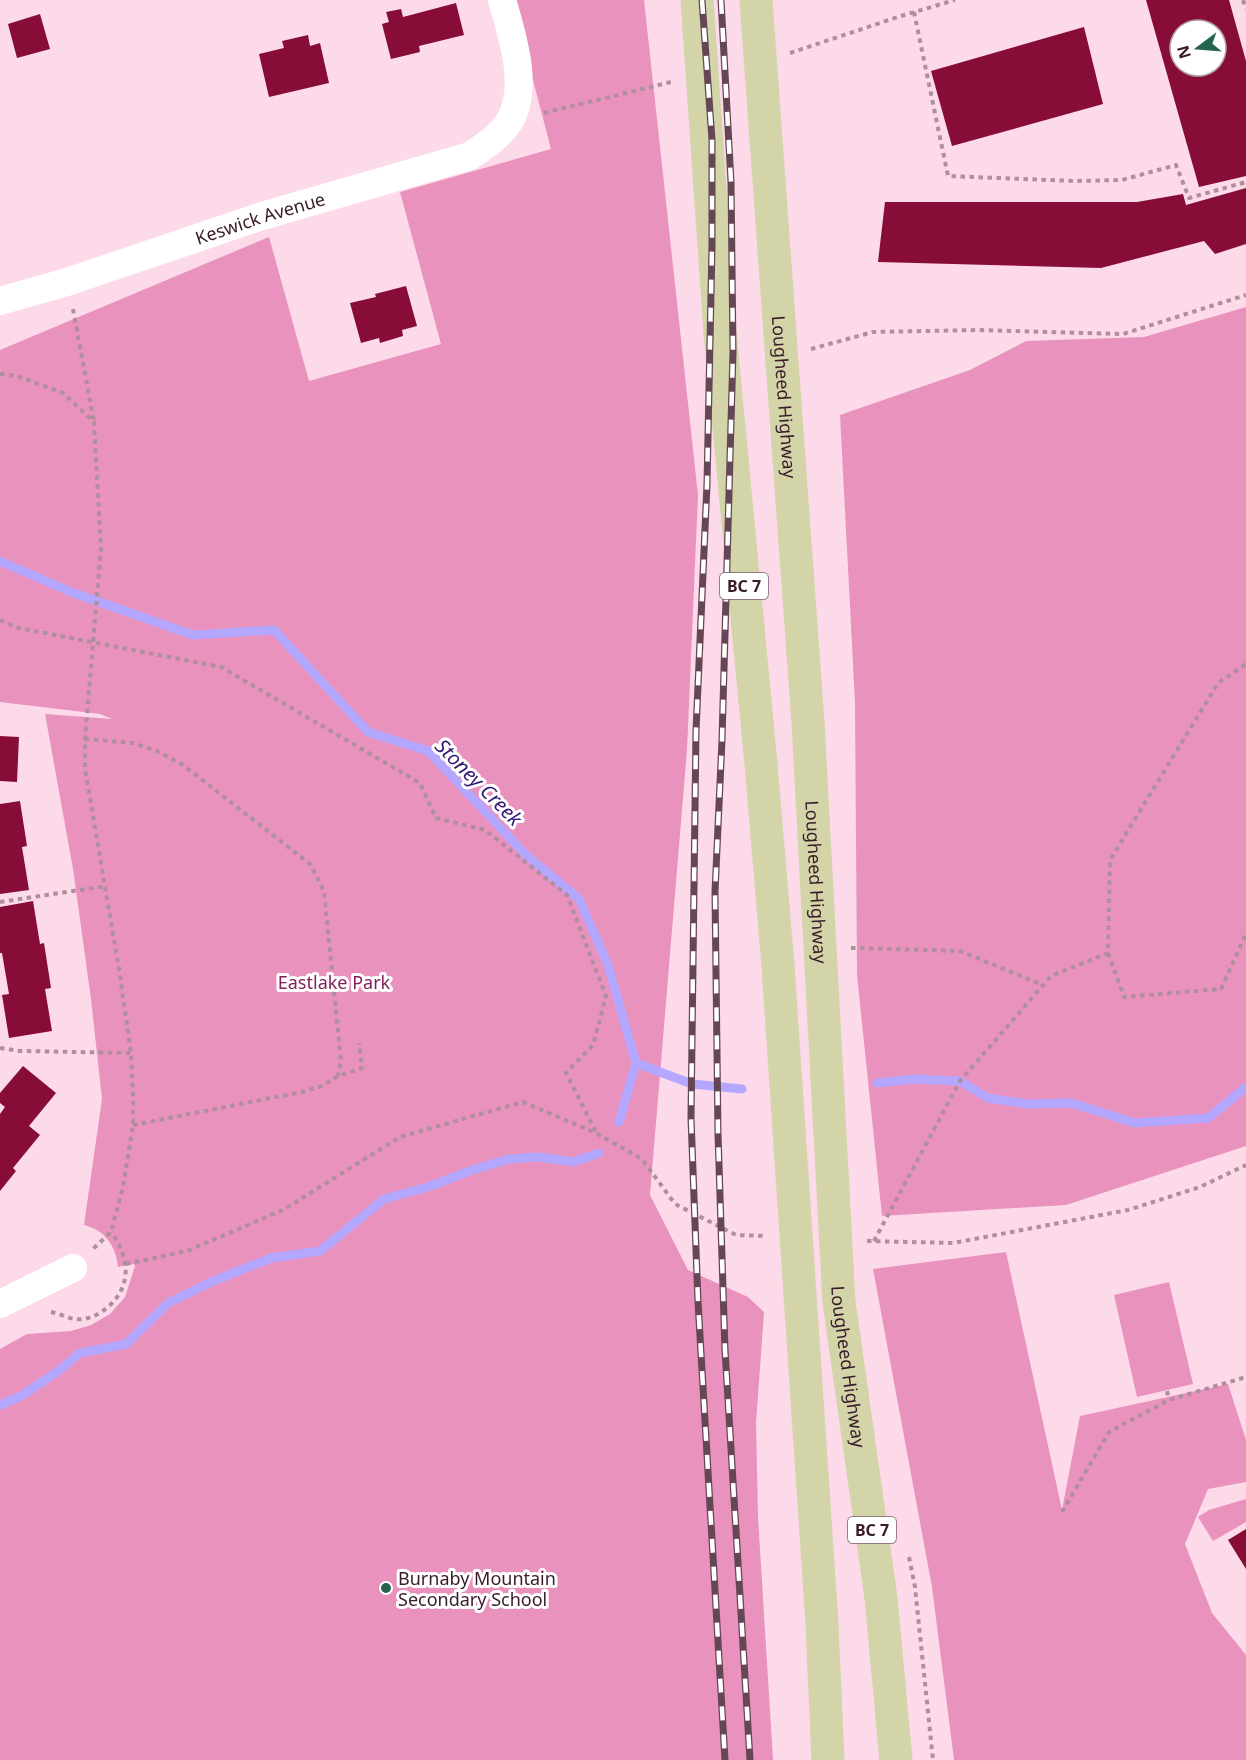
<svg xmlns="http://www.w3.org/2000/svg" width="1246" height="1760" viewBox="0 0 1246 1760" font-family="'Noto Sans',sans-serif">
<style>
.green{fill:#e992bd}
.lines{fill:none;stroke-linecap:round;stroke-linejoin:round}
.stream{stroke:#b3a7ff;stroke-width:9}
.building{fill:#870c37;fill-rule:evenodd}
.path{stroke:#af8e9d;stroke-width:4;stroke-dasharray:4.5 4.5;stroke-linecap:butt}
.minor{stroke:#fff;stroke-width:28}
.primary{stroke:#d3d4a7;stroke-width:33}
.rail-casing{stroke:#654655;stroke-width:7}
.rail{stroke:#fff;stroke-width:4.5;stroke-dasharray:14;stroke-linecap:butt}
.poi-dot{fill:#256350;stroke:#fff;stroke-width:2}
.labels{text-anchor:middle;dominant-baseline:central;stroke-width:6;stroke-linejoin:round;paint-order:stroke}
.shield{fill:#fff;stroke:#745f6a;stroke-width:1.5}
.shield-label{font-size:16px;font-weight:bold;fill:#391b2a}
.street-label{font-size:18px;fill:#391b2a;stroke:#fff}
.park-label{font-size:18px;fill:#841f5a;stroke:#fff}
.poi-label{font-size:18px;fill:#391b2a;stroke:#fff;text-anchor:start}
.water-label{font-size:20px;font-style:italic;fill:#351876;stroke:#fff}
</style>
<rect width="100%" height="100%" fill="#fcdae9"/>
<path class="green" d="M 512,0 L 644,0 L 698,495 L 687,750 L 650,1195 L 688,1270 L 748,1297 L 764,1312 L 756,1423 L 758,1517 L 773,1760 L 0,1760 L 0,1349 L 27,1334 L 71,1331 L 91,1325 L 110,1314 L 125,1297 L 135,1266 L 134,1264 L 118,1267 C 116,1246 105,1230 84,1225 L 102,1099 L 91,999 L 73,869 L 45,714 L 112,719 L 100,714 L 0,702 L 0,350 L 269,237 L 309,381 L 441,344 L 400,192 L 551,149 Z
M 1246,307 L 1246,1146 L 1066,1205 L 882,1216 L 857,975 L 855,702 L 840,415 L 970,370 L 1026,341 L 1144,337 Z
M 1006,1252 L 1062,1510 L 1080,1416 L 1228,1384 L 1246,1440 L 1246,1482 L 1208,1489 L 1185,1544 L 1212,1613 L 1246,1655 L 1246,1760 L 954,1760 L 932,1587 L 873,1269 Z
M 1169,1282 L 1193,1384 L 1137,1397 L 1114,1295 Z
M 1246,1499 L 1246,1522 L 1213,1541 L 1198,1517 L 1209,1510 Z"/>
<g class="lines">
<path class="stream" d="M 0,561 L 71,592 L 193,635 L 274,630 L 368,732 L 428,751 L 526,855 L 579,899 L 608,965 L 636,1063 L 692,1084 L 742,1089
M 877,1083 L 915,1079 L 960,1081 L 988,1098 L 1027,1104 L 1071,1103 L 1135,1123 L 1208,1118 L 1246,1087
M 619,1122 L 636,1063
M 0,1405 L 21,1396 L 57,1372 L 80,1353 L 126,1344 L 168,1303 L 211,1282 L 271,1258 L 320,1251 L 384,1199 L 428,1187 L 472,1170 L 509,1159 L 539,1157 L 573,1162 L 599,1153"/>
</g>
<path class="building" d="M 1146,0 L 1229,0 L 1246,61 L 1246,176 L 1199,187 ZM 1180,30 L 1216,30 L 1216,66 L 1180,66 Z
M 456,3 L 464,35 L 419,46 L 420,52 L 391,59 L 382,24 L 389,22 L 386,12 L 401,9 L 403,17 Z
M 40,14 L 50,49 L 17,58 L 8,24 Z
M 1084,27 L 1103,104 L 952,146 L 931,71 Z
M 308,35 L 310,46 L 320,43 L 329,83 L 269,97 L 259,54 L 284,48 L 282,41 Z
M 1246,188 L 1246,244 L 1215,254 L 1204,241 L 1101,268 L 878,262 L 885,202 L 1137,202 L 1183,194 L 1186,205 Z
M 406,286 L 417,326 L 402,330 L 403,336 L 380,343 L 379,338 L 361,343 L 350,303 L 376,297 L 375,294 Z
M 0,736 L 19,737 L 17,782 L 0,781 Z
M 20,801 L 27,846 L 22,847 L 29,890 L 0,894 L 0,804 Z
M 33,901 L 40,944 L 44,943 L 51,988 L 45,989 L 52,1031 L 9,1038 L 2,995 L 9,994 L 2,953 L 0,953 L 0,907 Z
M 23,1066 L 56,1093 L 29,1126 L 40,1135 L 13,1168 L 16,1171 L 0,1191 L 0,1114 L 5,1107 L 0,1103 L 0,1093 Z
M 1246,1529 L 1246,1569 L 1228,1540 Z"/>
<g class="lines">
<path class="path" d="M 1243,0 L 1246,9
M 914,12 L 948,176 L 1074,181 L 1122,180 L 1176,165 L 1189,198 L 1246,182
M 790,53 L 901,16 L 955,0
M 544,113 L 671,82
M 73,309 L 94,422
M 811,349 L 873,332 L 979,330 L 1123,334 L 1246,295
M 0,374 L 17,376 L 63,393 L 94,422 L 101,549 L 85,739 L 85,769 L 119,969 L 131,1053 L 133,1095 L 133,1125 L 123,1187 L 111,1232 L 93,1249
M 0,620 L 19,628 L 221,667 L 420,783 L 436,818 L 485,830 L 567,895 L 606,996 L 593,1045 L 566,1073 L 596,1132
M 85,739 L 133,743 L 157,751 L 183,765 L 310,864 L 324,891 L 341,1061 L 338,1076
M 0,902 L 106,886
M 851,948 L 960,951 L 1043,985
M 1108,953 L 1124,997 L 1221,989 L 1246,934
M 0,1048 L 20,1051 L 131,1053
M 133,1125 L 302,1092 L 322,1086 L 338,1076 L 362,1068 L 359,1043
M 867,1241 L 953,1243 L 1128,1210 L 1200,1187 L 1246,1165
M 874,1241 L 960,1081 L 1051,976 L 1108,953 L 1110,860 L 1218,683 L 1246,664
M 126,1264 L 187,1251 L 283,1210 L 400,1137 L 523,1102 L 596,1133 L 642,1159 L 675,1204 L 736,1235 L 767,1236
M 51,1312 C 62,1314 72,1321 83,1319 C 92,1318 101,1313 108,1307 C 133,1285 129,1256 111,1232
M 1167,1391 L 1169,1400
M 1062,1512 L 1109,1432 L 1169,1400 L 1246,1377
M 909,1557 L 915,1587 L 933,1760"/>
<g class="minor">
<path id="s1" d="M 0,301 L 67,282 L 262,216 L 470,156 C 485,146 499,137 509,122 C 530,88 512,35 502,0"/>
<path d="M 0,1304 L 73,1268"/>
</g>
<g class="primary">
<path d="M 697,0 L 720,333 L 761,764 L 778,966 L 822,1624 L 828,1760"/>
<path id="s2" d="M 756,0 L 808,723 L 839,1302 L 881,1598 L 896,1760"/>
</g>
<defs>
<path id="rail" d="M 702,0 L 712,140 L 712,246 L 707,484 L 696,731 L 691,1118 L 698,1302 L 725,1760
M 721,0 L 731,182 L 733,352 L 722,740 L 715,892 L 718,1134 L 725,1350 L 750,1760"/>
</defs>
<use href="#rail" class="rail-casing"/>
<use href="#rail" class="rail"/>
</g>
<circle class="poi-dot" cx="386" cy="1588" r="6"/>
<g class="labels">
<g class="shield">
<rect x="720" y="573" width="48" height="26" rx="4.5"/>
<rect x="848" y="1517" width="48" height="26" rx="4.5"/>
</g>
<g class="shield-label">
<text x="744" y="586">BC 7</text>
<text x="872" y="1530">BC 7</text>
</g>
<g class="street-label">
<text stroke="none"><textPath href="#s1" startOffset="273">Keswick Avenue</textPath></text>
<text stroke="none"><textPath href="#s2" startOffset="398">Lougheed Highway</textPath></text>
<text stroke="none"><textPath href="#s2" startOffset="884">Lougheed Highway</textPath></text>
<text stroke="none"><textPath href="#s2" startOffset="1370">Lougheed Highway</textPath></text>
</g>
<g class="park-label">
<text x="334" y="982">Eastlake Park</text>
</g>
<g class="poi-label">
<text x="398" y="1578">Burnaby Mountain<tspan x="398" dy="21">Secondary School</tspan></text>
</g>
<g class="water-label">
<text transform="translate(479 782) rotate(45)">Stoney Creek</text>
</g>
</g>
<g transform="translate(1198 48) rotate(254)"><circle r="28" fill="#ffffff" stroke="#b0a4aa" stroke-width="1.5"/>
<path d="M0-4.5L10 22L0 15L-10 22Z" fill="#256350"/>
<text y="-9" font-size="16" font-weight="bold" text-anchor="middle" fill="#391b2a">N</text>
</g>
</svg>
